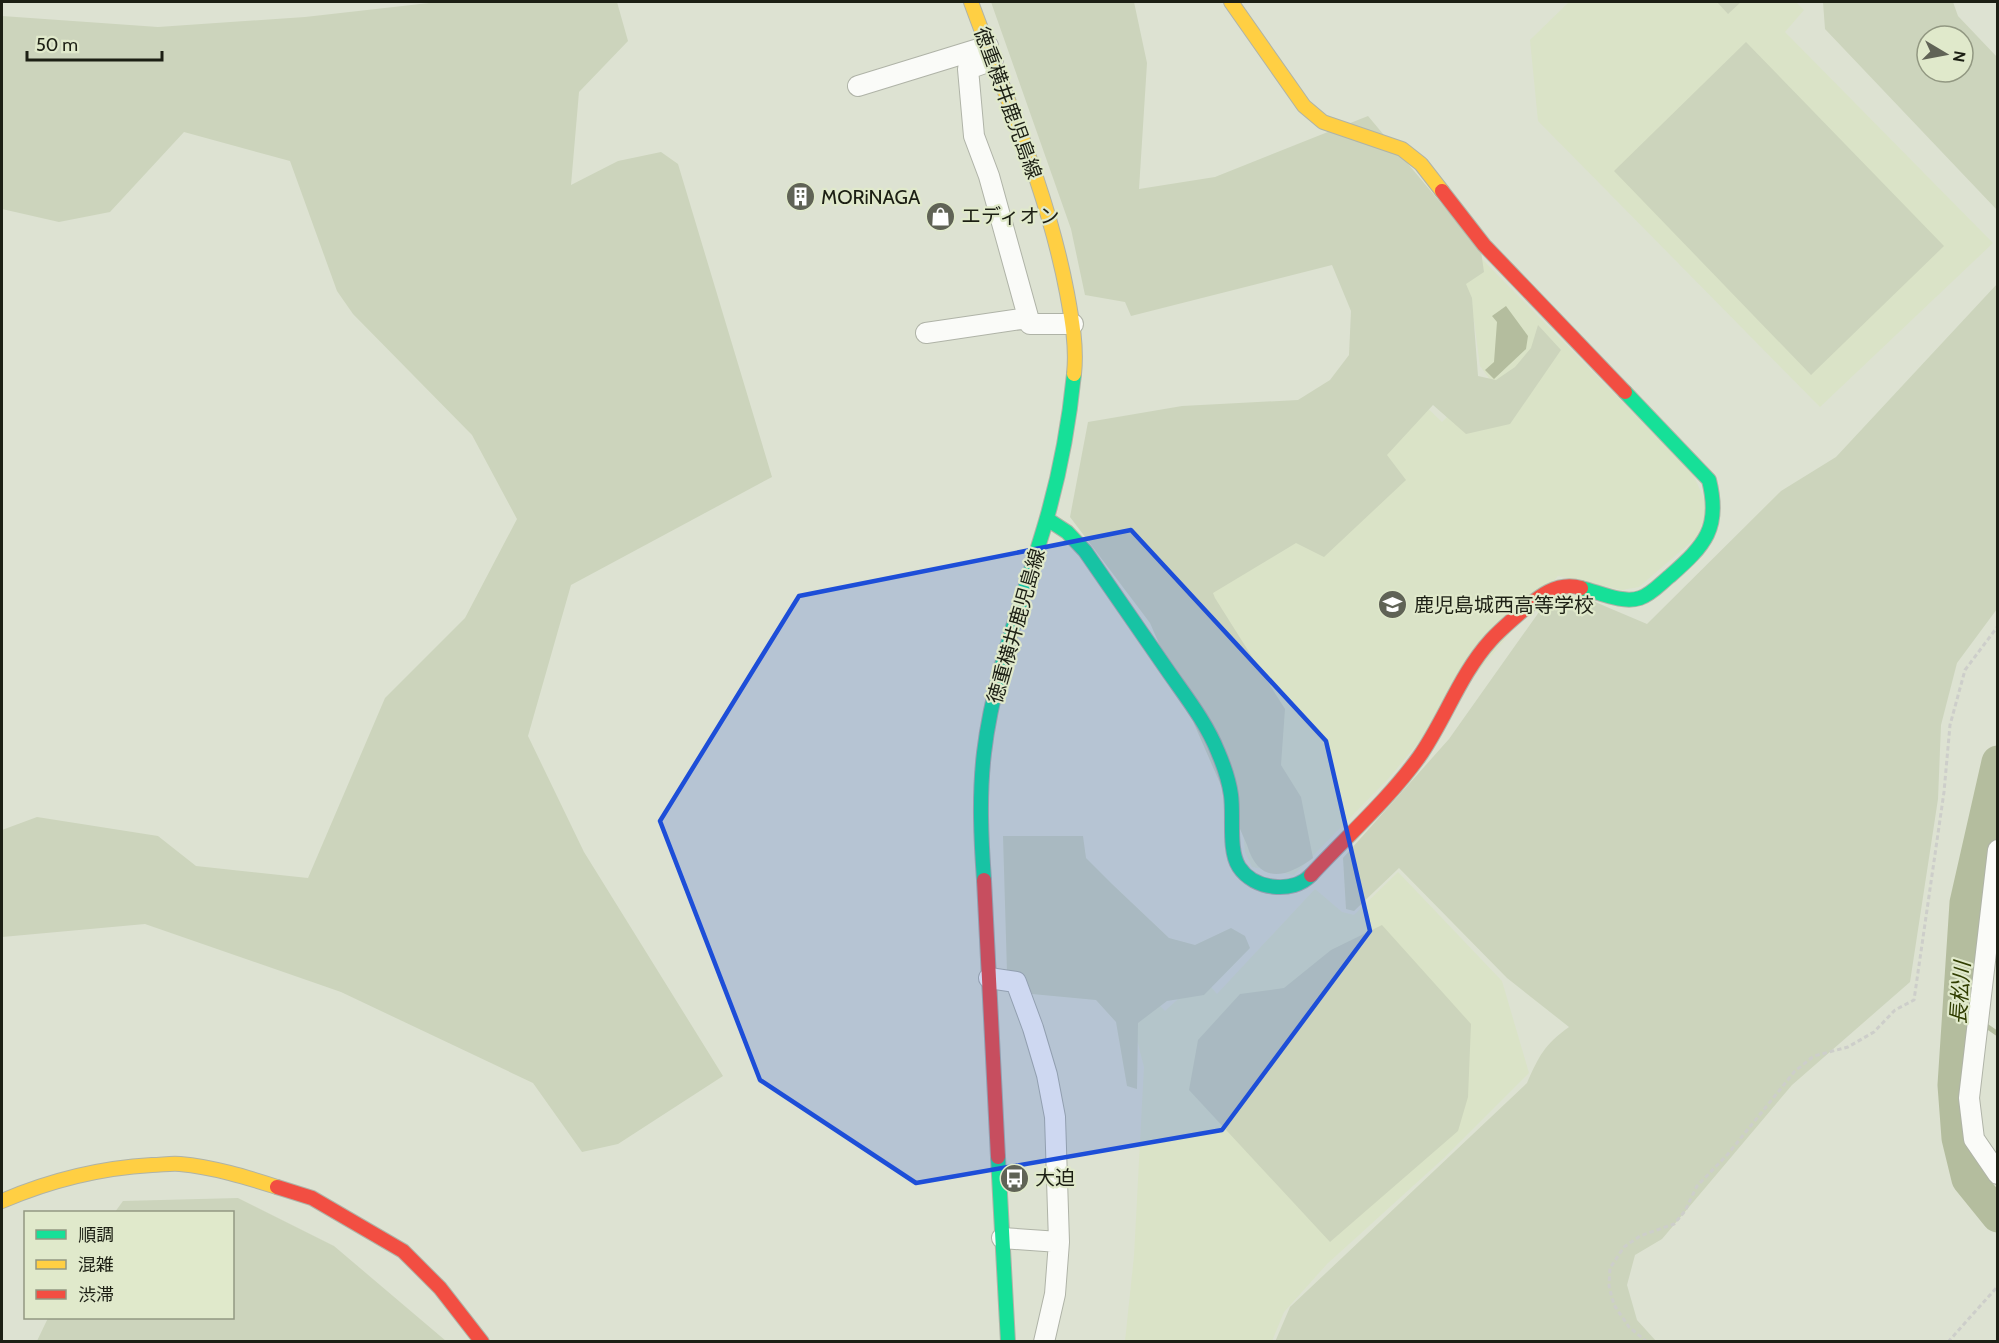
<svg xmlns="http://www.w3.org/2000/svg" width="1999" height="1343" viewBox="0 0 1999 1343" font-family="Cabin,'Noto Sans JP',sans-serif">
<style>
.built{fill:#dae3c7}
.green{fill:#ccd4bc;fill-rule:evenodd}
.water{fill:#b4bd9e}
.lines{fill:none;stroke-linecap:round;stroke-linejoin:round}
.stream{stroke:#b4bd9e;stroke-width:5}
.river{stroke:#b4bd9e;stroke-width:33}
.street-casing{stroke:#afb3a7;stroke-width:22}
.fast-casing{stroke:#afb3a7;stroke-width:16}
.slow-casing{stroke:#afb3a7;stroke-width:16}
.jam-casing{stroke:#afb3a7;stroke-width:16}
.path{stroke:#cdceca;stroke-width:3;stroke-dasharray:4.5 3;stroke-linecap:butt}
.street{stroke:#fafbf8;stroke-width:20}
.fast{stroke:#16e098;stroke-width:14}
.slow{stroke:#ffcf43;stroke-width:14}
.jam{stroke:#f24e42;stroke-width:14}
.marked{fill:#1d4ed8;fill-opacity:0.2;stroke:#1d4ed8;stroke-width:4.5;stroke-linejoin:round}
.labels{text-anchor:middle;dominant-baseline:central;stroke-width:4.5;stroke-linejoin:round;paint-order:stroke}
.street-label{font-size:20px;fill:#1c1f14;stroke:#e0e9cb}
.poi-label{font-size:20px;fill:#1c1f14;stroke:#e0e9cb;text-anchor:start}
.water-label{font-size:21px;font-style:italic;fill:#303d00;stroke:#e0e9cb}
</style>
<rect width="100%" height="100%" fill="#dde2d2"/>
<path class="built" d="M 1569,2 L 1796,2 L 1804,10 L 1785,32 L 1993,243 L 1820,407 L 1538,121 L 1530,40 Z
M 1479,256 L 1693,474 L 1708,508 L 1697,537 L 1639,587 L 1622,590 L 1558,576 L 1388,779 L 1294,875 L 1252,867 L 1245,852 L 1240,798 L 1153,630 L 1421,402 L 1442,422 L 1459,405 L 1494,385 L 1480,366 L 1474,321 L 1456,307 L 1454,277 Z
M 1398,872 L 1502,981 L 1529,1073 L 1445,1157 L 1327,1264 L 1284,1312 L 1272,1341 L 1125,1341 L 1134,1256 L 1144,1067 L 1136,1036 L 1116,979 L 1155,1001 L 1165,1011 L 1202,977 L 1217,994 L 1315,889 L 1342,912 L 1354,915 Z"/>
<path class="green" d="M 438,2 L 617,2 L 628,41 L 579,92 L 571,185 L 618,161 L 661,152 L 678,164 L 772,477 L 571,585 L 528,736 L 584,852 L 723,1076 L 618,1144 L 582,1152 L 533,1083 L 341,992 L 145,924 L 2,937 L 2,830 L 37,817 L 158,836 L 196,866 L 308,878 L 385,698 L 465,618 L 517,519 L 472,435 L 353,314 L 337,291 L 290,161 L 184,132 L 110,212 L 59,222 L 2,209 L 2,16 L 158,27 L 305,17 Z
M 991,2 L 1134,2 L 1147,63 L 1139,189 L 1215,177 L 1368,116 L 1481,251 L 1484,272 L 1466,284 L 1472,298 L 1478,376 L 1496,380 L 1515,367 L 1531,348 L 1538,325 L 1561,350 L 1510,424 L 1466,434 L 1433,405 L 1387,455 L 1406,480 L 1324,557 L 1296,543 L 1213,593 L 1215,598 L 1285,709 L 1281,765 L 1301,797 L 1313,858 C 1286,878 1259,885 1247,845 L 1150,623 L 1070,517 L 1088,422 L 1182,406 L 1298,400 L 1330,380 L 1349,355 L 1351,311 L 1332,265 L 1131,316 L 1125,302 L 1085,295 L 1071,229 Z
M 1717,2 L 1741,2 L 1728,14 Z
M 1823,2 L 1953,2 L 1958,16 L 1997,57 L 1997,210 L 1825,29 ZM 1927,36 L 1963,36 L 1963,72 L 1927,72 Z
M 1746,42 L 1944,246 L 1811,375 L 1614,171 Z
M 1997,284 L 1997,609 L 1957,663 L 1941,725 L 1938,799 L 1910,982 L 1792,1085 L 1662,1239 L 1635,1255 L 1627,1285 L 1637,1320 L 1656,1341 L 1275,1342 L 1290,1307 L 1527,1083 C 1539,1056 1544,1045 1569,1027 L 1507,978 L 1399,868 L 1354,911 L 1346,909 L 1343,858 L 1449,739 L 1539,612 L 1588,599 L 1647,624 L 1781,491 L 1836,457 Z
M 1003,836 L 1083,836 L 1086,858 L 1112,884 L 1169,938 L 1195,945 L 1231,928 L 1245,936 L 1250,948 L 1204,995 L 1167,1001 L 1138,1023 L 1137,1089 L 1127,1086 L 1116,1022 L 1096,1000 L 1032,994 L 1024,976 L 1007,972 Z
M 1382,925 L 1471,1024 L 1468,1097 L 1458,1131 L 1330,1242 L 1189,1090 L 1198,1040 L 1240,994 L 1284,988 L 1331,950 Z
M 238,1198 L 334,1246 L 446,1341 L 37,1341 L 48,1318 L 232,1318 L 232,1212 L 115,1212 L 123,1201 Z"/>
<path class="water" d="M 1506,306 L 1528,336 L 1526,349 L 1494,379 L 1485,370 L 1494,362 L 1497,322 L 1492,316 Z"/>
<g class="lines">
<path class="stream" d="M 1985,1025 L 1998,1034"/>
<path class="river" d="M 1998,762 L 1966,903 L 1954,1085 L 1958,1138 L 1968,1179 L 1998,1216"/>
<defs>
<path id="street" d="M 993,60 L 968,69 L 974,136 L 989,176 L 1030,324 L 1073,324
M 858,86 L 988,46
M 926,333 L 1028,318
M 1998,850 L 1969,1098 L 1974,1139 L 1998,1174
M 989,978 L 1016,982 L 1033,1028 L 1047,1075 L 1055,1117 L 1059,1242 L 1055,1294 L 1044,1342
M 1002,1238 L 1059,1242"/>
<path id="fast" d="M 1047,519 L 1067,532 L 1085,551 C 1113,591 1140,631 1168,671 C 1186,697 1206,722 1218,752 C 1224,766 1229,780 1231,795 C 1234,816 1228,850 1239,867 C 1254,890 1293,894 1311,875
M 1581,588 C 1599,592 1622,604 1640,598 C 1652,594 1661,583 1670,576 C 1705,545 1721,528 1709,480 L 1625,392
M 984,880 C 981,838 979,796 984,753 C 993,676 1024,596 1046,521 C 1060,473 1069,424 1074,374
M 998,1157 L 1008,1342"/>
<path id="slow" d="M 971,2 C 1006,98 1048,192 1067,293 C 1072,320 1077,347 1074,374
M 1231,2 L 1304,106 L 1323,122 L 1402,149 L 1421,164 L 1442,191
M 2,1201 C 51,1180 99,1168 152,1165 C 161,1165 171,1163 180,1164 C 213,1167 246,1177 277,1187"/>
<path id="jam" d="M 1442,191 L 1484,245 L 1625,392
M 1311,875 C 1347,836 1388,800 1419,757 C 1445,720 1460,674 1491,640 C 1500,630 1511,621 1521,612 C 1538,597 1557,581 1581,588
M 984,880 L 998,1157
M 277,1187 L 312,1198 L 403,1251 L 440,1288 L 482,1342"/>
</defs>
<use href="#street" class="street-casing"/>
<use href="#fast" class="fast-casing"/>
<use href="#slow" class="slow-casing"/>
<use href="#jam" class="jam-casing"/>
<path class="path" d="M 1647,1342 L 1629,1327 L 1614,1305 L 1609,1286 L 1610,1268 L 1624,1247 L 1640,1236 L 1674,1224 L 1685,1211 L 1697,1186 L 1728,1154 L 1795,1071 L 1814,1056 L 1848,1047 L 1874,1032 L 1895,1010 L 1914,1000 L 1944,792 L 1950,725 L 1965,670 L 1998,626
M 1948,1342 L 1998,1286"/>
<use href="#street" class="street"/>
<use href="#fast" class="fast"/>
<use href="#slow" class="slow"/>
<use href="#jam" class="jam"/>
</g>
<path class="marked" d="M 1131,530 L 1326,741 L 1370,931 L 1222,1130 L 916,1183 L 760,1080 L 660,821 L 799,596 Z"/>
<defs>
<symbol id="building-disc" viewBox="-11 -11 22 22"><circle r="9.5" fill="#606356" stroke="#e0e9cb"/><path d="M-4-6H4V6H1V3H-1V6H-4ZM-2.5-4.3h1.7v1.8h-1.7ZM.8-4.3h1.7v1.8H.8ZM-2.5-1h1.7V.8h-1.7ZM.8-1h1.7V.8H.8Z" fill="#fff"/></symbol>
<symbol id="shop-disc" viewBox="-11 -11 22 22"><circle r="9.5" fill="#606356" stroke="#e0e9cb"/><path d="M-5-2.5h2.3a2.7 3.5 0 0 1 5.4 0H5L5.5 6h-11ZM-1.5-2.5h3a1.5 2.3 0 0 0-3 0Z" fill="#fff"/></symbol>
<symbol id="school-disc" viewBox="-11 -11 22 22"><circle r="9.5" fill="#606356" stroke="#e0e9cb"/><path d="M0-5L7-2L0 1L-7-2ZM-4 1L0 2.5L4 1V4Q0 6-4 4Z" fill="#fff"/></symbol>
<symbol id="bus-disc" viewBox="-11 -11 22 22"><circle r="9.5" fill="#606356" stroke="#e0e9cb"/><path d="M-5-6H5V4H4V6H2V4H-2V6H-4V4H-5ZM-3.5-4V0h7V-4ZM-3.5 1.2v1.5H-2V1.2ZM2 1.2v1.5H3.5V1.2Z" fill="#fff"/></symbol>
</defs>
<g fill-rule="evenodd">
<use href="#building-disc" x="784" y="180" width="33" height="33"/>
<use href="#shop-disc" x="924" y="200" width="33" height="33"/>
<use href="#school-disc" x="1376" y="588" width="33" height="33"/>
<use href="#bus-disc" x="998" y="1162" width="33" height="33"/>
</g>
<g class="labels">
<g class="street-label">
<text transform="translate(1008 103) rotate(70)">徳重横井鹿児島線</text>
<text transform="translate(1016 626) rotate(-74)">徳重横井鹿児島線</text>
</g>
<g class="poi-label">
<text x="821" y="197">MORiNAGA</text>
<text x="961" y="216">エディオン</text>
<text x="1414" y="605">鹿児島城西高等学校</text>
<text x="1035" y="1178">大迫</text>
</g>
<g class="water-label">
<text transform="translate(1960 993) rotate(-86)">長松川</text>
</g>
</g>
<rect width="1999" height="1343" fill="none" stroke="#1c1f14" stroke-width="6"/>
<rect x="24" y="1211" width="210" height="108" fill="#e0e9cb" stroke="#929882" stroke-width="1.5"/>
<rect x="36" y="1230" width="30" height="9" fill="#16e098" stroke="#929882" stroke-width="1.5"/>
<text x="78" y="1241" font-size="18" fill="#1c1f14">順調</text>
<rect x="36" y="1260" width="30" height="9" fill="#ffcf43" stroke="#929882" stroke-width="1.5"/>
<text x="78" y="1271" font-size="18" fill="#1c1f14">混雑</text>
<rect x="36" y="1290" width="30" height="9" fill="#f24e42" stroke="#929882" stroke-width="1.5"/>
<text x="78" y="1301" font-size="18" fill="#1c1f14">渋滞</text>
<g transform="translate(1945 54) rotate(100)"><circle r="28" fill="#e0e9cb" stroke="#929882" stroke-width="1.5"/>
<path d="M0-4.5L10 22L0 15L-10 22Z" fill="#606356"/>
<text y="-9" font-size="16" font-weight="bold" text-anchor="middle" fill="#1c1f14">N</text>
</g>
<path d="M27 51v9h135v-9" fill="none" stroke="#1c1f14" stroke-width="3"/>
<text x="36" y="51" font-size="18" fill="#1c1f14" stroke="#e0e9cb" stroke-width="4.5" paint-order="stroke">50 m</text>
</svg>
